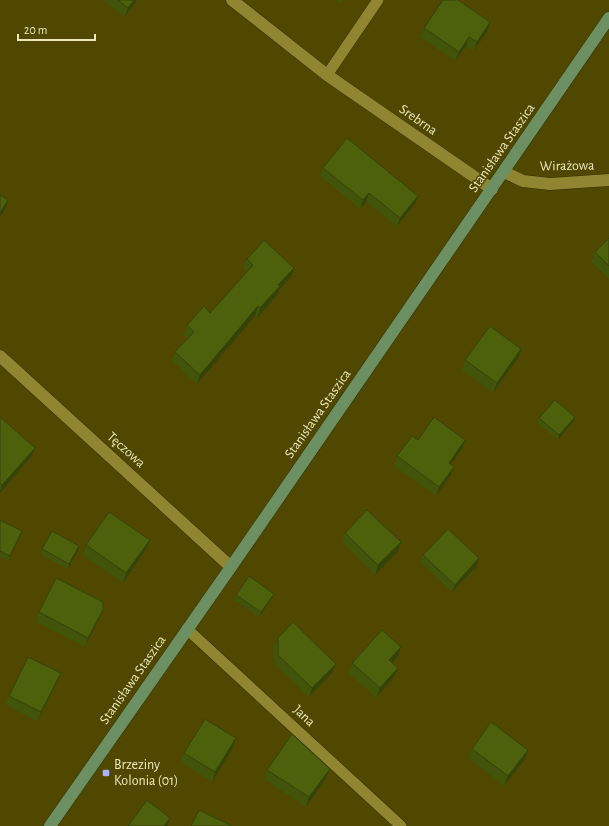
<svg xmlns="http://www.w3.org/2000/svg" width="609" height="826" viewBox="0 0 609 826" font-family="'Alegreya Sans',sans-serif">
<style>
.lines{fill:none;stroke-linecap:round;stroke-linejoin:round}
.lane-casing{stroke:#332e00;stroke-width:12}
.street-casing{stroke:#332e00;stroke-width:13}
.secondary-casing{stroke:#332e00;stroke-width:13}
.lane{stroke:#908531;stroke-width:11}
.street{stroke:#908531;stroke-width:12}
.secondary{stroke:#6c9061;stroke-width:12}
.wall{fill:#42530a}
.shaded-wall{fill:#364308}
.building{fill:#4d600c;stroke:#364308}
.poi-dot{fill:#acaffb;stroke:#504800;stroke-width:1.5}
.labels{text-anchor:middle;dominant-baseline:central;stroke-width:3;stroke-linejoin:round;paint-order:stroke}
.street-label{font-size:14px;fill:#ece7bf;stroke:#504800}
.poi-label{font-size:14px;fill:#ece7bf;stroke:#504800;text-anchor:start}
</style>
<rect width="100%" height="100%" fill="#504800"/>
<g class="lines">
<defs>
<path id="lane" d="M 327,75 L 378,0
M 187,629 L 401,826"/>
<path id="street" d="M 232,0 L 327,75 L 492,189
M 504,172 L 523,181 L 550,184 L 609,180
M 0,356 L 231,567"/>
<path id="secondary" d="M 50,826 L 231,567 L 609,18"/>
</defs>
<use href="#lane" class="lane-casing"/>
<use href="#street" class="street-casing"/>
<use href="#secondary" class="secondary-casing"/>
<use href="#lane" class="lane"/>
<use href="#street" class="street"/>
<use href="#secondary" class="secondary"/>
</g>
<path class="wall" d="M 102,0 L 137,0 L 125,17 Z
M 337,0 L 343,0 L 341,3 Z
M 490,22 L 487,32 L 473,51 L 466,46 L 455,61 L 420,37 L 424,28 Z
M 323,168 L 415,204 L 397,226 L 366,202 L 360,209 L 320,176 Z
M 609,238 L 609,279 L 591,262 L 595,252 Z
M 247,259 L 294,268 L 291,277 L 279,290 L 277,295 L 257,318 L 255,316 L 197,384 L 172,361 L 175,352 L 188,338 L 183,335 L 187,325 L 210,313 L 247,272 L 243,268 Z
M 521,349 L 518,358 L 493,393 L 462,370 L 465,360 Z
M 0,417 L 31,457 L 0,493 Z
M 539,418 L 573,422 L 558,440 L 537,423 Z
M 418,440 L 465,440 L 462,449 L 451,464 L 454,467 L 450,476 L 436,496 L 394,466 L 397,456 Z
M 0,520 L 22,531 L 20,536 L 8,561 L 0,557 Z
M 345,533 L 401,542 L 398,551 L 375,575 L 342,542 Z
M 86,545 L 146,549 L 123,583 L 83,555 Z
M 79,546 L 78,551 L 68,569 L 40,554 L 42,549 Z
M 423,555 L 477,566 L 452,592 L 421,563 Z
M 274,594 L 272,598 L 259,617 L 234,600 L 236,595 Z
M 39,612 L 99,619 L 85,647 L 36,622 Z
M 278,638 L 332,673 L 309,697 L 274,664 L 274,647 Z
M 398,656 L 392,663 L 398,668 L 394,677 L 376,698 L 349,673 L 352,663 Z
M 57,682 L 37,721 L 6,705 L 9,696 Z
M 233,748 L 212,782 L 181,762 L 184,753 Z
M 472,749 L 528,750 L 525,759 L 504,786 L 468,758 Z
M 267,770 L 326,778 L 306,807 L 264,779 Z"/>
<path class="shaded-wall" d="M 134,0 L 137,0 L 125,17 L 128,8 Z
M 490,22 L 487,32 L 473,51 L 477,42 Z
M 469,37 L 466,46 L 455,61 L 459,52 Z
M 369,193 L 366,202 L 360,209 L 363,200 Z
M 418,196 L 415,204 L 397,226 L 400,218 Z
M 8,200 L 5,210 L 0,217 L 0,213 Z
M 294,268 L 291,277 L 279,290 L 277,295 L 257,318 L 260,308 L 278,285 Z
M 258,306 L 255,316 L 197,384 L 200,375 Z
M 521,349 L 518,358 L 493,393 L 497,383 Z
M 575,417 L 573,422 L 558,440 L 559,435 Z
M 465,440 L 462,449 L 445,472 L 449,463 Z
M 35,448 L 31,457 L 0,493 L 0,491 L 2,485 Z
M 454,467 L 450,476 L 436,496 L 439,487 Z
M 22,531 L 20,536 L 8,561 L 10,556 Z
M 150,540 L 146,549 L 123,583 L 126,573 Z
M 401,542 L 398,551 L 375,575 L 378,565 Z
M 79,546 L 78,551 L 68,569 L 69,564 Z
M 479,558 L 477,566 L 452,592 L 455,585 Z
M 274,594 L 272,598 L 259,617 L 261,612 Z
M 103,610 L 99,619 L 85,647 L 88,638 Z
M 401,647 L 398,656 L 386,669 L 389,660 Z
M 336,664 L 332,673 L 309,697 L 312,688 Z
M 398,668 L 394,677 L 376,698 L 380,688 Z
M 61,673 L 57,682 L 37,721 L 41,712 Z
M 236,738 L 233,748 L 212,782 L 215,772 Z
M 528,750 L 525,759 L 504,786 L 508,776 Z
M 330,769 L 326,778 L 306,807 L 309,797 Z
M 170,818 L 167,826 L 164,826 Z"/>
<path class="building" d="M 118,0 L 134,0 L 128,8 Z
M 443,0 L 458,0 L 490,22 L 477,42 L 469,37 L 459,52 L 424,28 Z
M 347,138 L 418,196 L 400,218 L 369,193 L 363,200 L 323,168 Z
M 0,195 L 8,200 L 0,213 Z
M 609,238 L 609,266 L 595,252 Z
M 264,240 L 294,268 L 278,285 L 280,286 L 260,308 L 258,306 L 200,375 L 175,352 L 194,332 L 187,325 L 204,306 L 210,313 L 253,265 L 247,259 Z
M 490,326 L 521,349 L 497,383 L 465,360 Z
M 555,400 L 575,417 L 559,435 L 539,418 Z
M 0,417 L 35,448 L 2,485 L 0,483 Z
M 434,417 L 465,440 L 449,463 L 454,467 L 439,487 L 397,456 L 412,436 L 418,440 Z
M 367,510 L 401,542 L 378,565 L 345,533 Z
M 109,512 L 150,540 L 126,573 L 86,545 Z
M 0,520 L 22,531 L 10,556 L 0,551 Z
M 448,529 L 479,558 L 455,585 L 423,555 Z
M 52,531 L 79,546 L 69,564 L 42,549 Z
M 249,576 L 274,594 L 261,612 L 236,595 Z
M 56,578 L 103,602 L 103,610 L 88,638 L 39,612 Z
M 293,622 L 336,664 L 312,688 L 278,655 L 278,638 Z
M 382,630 L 401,647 L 389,660 L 398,668 L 380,688 L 352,663 Z
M 28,657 L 61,673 L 41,712 L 9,696 Z
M 205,719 L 236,738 L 215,772 L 184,753 Z
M 491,722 L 528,750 L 508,776 L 472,749 Z
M 292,734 L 330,769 L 309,797 L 267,770 Z
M 147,800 L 170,818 L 164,826 L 128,826 Z
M 199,810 L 232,826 L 191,826 Z"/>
<rect class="poi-dot" x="102" y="769" width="8" height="8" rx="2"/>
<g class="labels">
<g class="street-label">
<text transform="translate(418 120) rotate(35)">Srebrna</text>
<text transform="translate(502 148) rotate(-55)">Stanisława Staszica</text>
<text transform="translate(567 166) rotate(-1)">Wirażowa</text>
<text transform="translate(318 414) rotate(-55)">Stanisława Staszica</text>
<text transform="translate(126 450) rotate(42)">Tęczowa</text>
<text transform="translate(133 680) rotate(-55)">Stanisława Staszica</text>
<text transform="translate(304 716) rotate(43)">Jana</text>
</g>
<g class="poi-label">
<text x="114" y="765">Brzeziny<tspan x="114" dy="16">Kolonia (01)</tspan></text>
</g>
</g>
<path d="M18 34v6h77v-6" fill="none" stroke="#ece7bf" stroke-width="2"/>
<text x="24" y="34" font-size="12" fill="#ece7bf" stroke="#504800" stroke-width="3" paint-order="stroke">20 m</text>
</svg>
